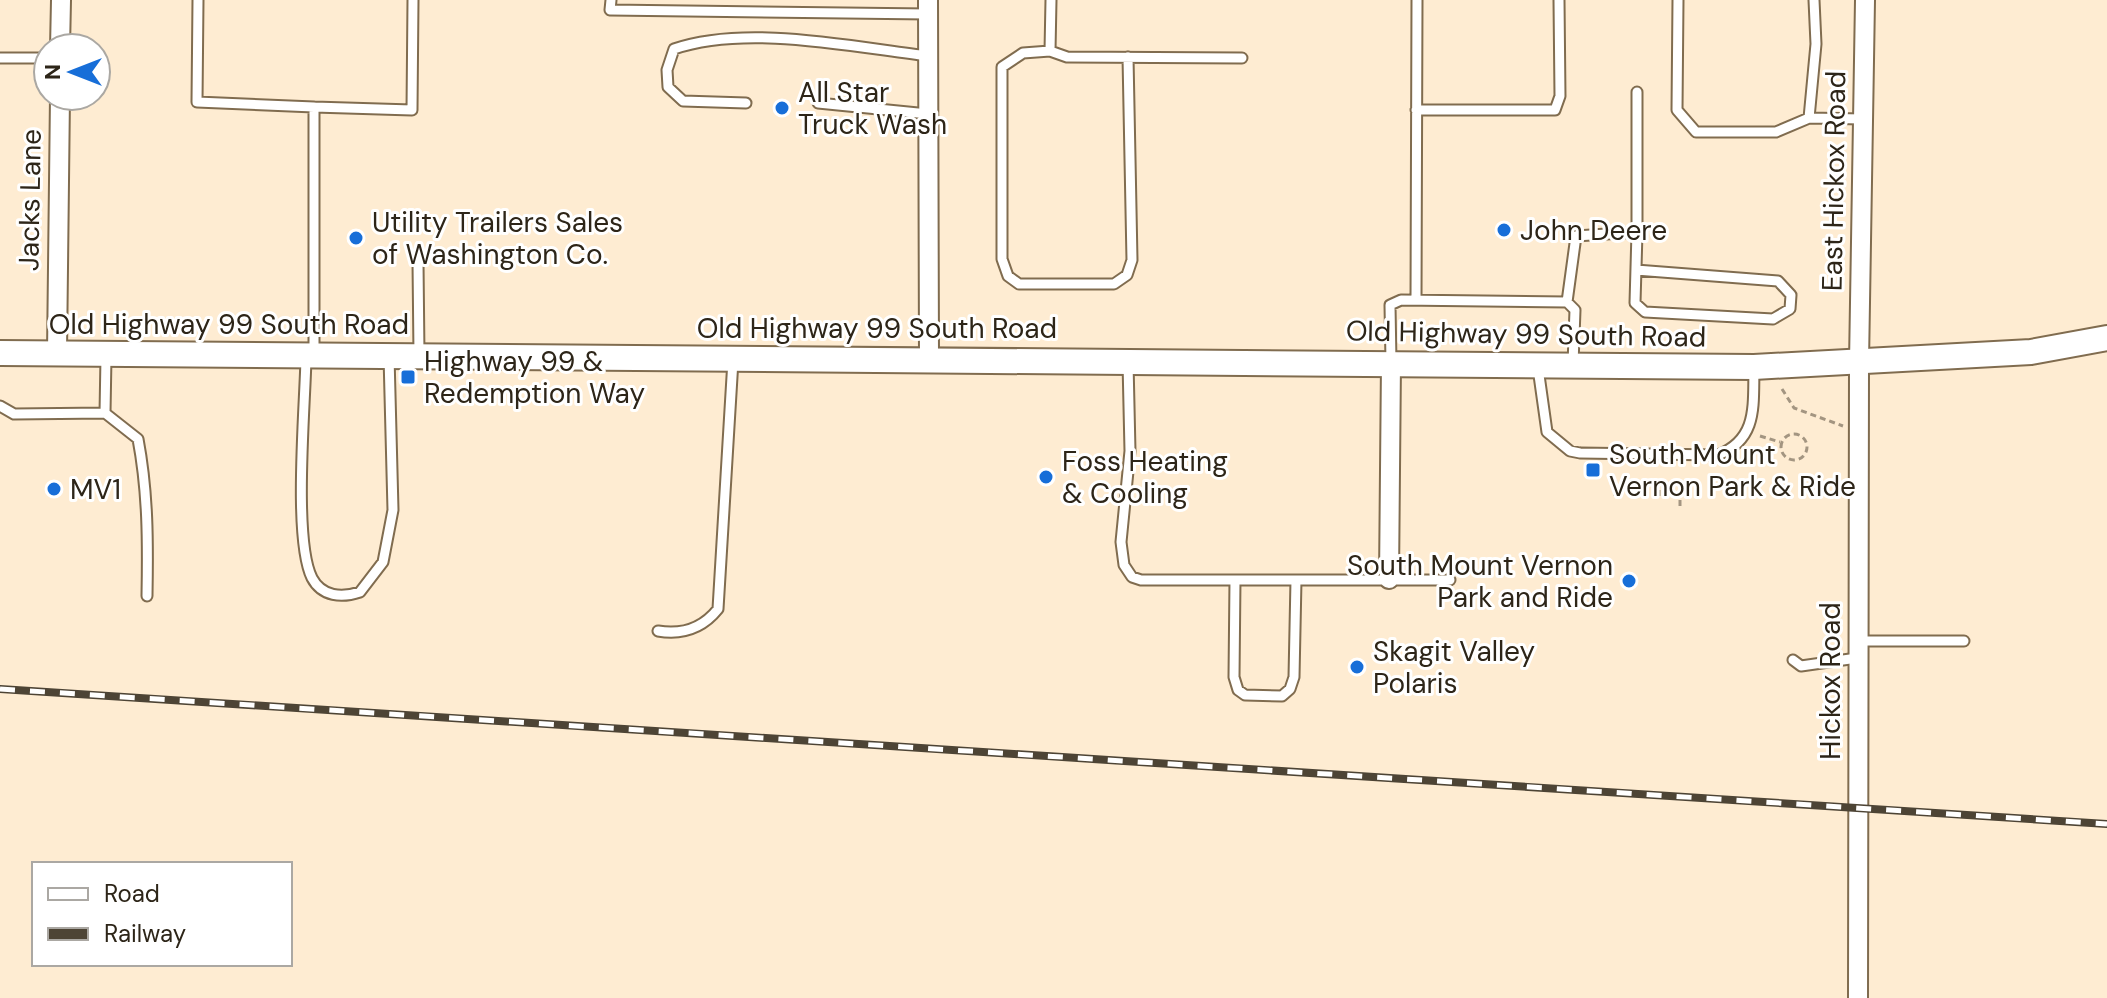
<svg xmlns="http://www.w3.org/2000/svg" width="2107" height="998" viewBox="0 0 2107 998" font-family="'DM Sans',sans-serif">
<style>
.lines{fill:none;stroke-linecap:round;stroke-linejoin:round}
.lane-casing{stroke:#806c4f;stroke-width:13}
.street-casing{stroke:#806c4f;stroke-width:22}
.secondary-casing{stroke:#806c4f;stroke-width:28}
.path{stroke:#a39581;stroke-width:3;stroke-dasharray:6 4;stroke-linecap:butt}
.lane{stroke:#fff;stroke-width:9}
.street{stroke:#fff;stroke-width:18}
.secondary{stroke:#fff;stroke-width:24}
.rail-casing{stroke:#4d4435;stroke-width:8}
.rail{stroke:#fff;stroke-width:5;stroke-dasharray:15;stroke-linecap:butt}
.poi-dot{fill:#176ed8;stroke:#fff;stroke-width:3}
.labels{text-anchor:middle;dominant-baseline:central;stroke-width:6;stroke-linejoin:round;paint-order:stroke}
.poi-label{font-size:28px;fill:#2d2518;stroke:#fff;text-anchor:start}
.street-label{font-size:28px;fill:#2d2518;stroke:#fff}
</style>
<rect width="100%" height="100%" fill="#feecd2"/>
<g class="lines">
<defs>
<path id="lane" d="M 198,0 L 197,102 L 314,107 L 314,355
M 611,0 L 610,10 L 928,14
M 1051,0 L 1050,51 L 1067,57 L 1242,58
M 1678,0 L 1677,110 L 1696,132 L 1776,132 L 1809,118 L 1863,119
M 1050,51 L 1023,53 L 1002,67 L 1002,259 L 1008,276 L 1019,284 L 1114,284 L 1127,275 L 1132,260 L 1128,57
M 0,58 L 48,58
M 746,103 L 683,101 L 668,87 L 667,70 L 674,49 C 746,24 853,47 928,56
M 818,103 L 928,114
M 314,107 L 412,110 L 413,0
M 1416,110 L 1555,110 L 1560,96 L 1559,0
M 1809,118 L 1816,44 L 1814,0
M 418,262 L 419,355
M 1636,270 L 1778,281 L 1791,295 L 1790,309 L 1773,319 L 1645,312 L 1635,303 L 1637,232
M 1416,300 L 1417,0
M 1567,302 L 1576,236 L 1637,232 L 1637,92
M 106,357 L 105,413 L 138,439 C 148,492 148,542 147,596
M 306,358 C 305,407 293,540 312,578 C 322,597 342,598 360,592 L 383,562 L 393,510 L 389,356
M 1128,362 L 1130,451 L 1121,542 L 1124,565 L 1132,577 L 1141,580 L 1450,580
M 1391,362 L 1390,305 L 1401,300 L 1567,302 L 1575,310 L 1573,364
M 1538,368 L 1547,432 L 1570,451 L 1580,453 L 1718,455 C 1758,439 1753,406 1754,369
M 0,406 L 14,414 L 105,413
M 1235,580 L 1234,677 L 1238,690 L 1245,695 L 1282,696 L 1290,689 L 1294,677 L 1296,580
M 658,631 C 682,635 702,629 718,609 L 733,360
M 1858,641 L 1964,641
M 1793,660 L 1801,666 L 1857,658"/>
<path id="street" d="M 928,0 L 929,358
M 60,48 L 61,0
M 57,353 L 60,96
M 1389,579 L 1391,362
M 1858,998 L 1859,363 L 1865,0"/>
<path id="secondary" d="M 0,353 L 1754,367 L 2031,352 L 2107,338"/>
</defs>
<use href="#lane" class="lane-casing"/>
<use href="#street" class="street-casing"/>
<use href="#secondary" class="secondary-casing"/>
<path class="path" d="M 1782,389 L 1794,408 L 1843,426
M1781 447a13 13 0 1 1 26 0a13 13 0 1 1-26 0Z
M 1760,436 L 1780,442
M 1615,480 L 1615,496
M 1637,480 L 1637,496
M 1659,480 L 1659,496
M 1680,480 L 1680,506"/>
<use href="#lane" class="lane"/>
<use href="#street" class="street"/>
<use href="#secondary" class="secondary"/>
<defs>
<path id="rail" d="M 0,689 L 2107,824"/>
</defs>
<use href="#rail" class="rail-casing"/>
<use href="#rail" class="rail"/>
</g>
<g class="poi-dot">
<circle cx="782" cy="108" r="8"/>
<circle cx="1504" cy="230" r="8"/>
<circle cx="356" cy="238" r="8"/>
<rect x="400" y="369" width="16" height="16" rx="4"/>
<rect x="1585" y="462" width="16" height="16" rx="4"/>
<circle cx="1046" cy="477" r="8"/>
<circle cx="54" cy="489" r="8"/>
<circle cx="1629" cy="581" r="8"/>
<circle cx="1357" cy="667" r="8"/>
</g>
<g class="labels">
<g class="poi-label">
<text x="798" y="92">All Star<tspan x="798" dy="32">Truck Wash</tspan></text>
<text x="372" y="222">Utility Trailers Sales<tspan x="372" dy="32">of Washington Co.</tspan></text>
<text x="1520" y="230">John Deere</text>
<text x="424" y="361">Highway 99 &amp;<tspan x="424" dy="32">Redemption Way</tspan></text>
<text x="1609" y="454">South Mount<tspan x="1609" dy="32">Vernon Park &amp; Ride</tspan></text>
<text x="1062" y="461">Foss Heating<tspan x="1062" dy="32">&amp; Cooling</tspan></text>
<text x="70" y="489">MV1</text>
<text x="1613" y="565" text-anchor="end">South Mount Vernon<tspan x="1613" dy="32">Park and Ride</tspan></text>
<text x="1373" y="651">Skagit Valley<tspan x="1373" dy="32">Polaris</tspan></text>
</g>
<g class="street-label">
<text transform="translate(1834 181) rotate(-89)">East Hickox Road</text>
<text transform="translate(30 200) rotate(-89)">Jacks Lane</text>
<text x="229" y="324">Old Highway 99 South Road</text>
<text x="877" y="328">Old Highway 99 South Road</text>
<text transform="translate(1526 334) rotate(1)">Old Highway 99 South Road</text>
<text transform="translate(1830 681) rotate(-90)">Hickox Road</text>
</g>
</g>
<rect x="32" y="862" width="260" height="104" fill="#ffffff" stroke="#aba8a3" stroke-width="2"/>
<rect x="48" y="888" width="40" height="12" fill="#ffffff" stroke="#aba8a3" stroke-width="2"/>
<text x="104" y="902" font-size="24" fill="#2d2518">Road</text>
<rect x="48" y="928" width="40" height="12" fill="#4d4435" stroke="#aba8a3" stroke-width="2"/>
<text x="104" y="942" font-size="24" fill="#2d2518">Railway</text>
<g transform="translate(72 72) rotate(270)"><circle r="38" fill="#ffffff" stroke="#aba8a3" stroke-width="2"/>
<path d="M0-6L14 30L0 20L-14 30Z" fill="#176ed8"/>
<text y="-12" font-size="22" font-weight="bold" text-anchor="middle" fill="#2d2518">N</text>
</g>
</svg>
